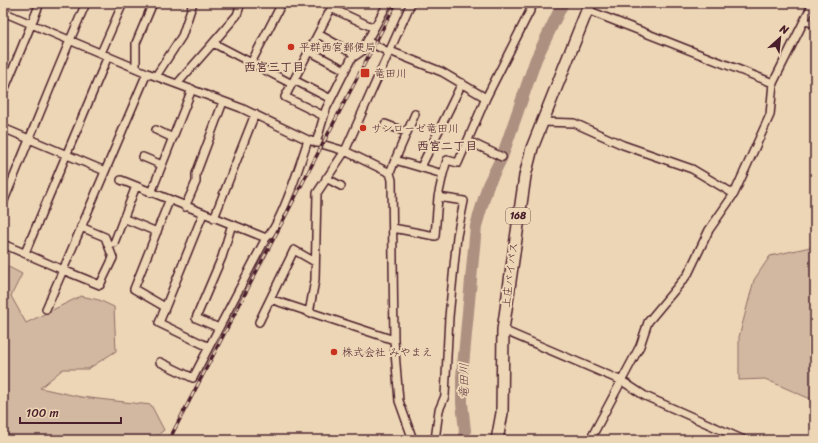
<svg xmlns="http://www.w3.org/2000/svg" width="818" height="443" viewBox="0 0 818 443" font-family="Sriracha,'Klee One',sans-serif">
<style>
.green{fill:#d2b8a0;stroke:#8e6c66}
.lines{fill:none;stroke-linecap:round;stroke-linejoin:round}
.river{stroke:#ae9081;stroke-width:12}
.minor-casing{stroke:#4a1f2b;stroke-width:10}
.trunk-casing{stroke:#4a1f2b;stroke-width:14}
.minor{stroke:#edd6b6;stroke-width:7}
.trunk{stroke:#edd6b6;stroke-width:11}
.rail-casing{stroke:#4a1f2b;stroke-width:3.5}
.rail{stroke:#edd6b6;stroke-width:2;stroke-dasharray:6;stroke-linecap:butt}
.poi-dot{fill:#c8321e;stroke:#edd6b6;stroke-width:1.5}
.labels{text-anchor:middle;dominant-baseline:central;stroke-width:4;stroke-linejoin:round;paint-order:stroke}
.shield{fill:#edd6b6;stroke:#7b5655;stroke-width:1}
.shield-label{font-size:10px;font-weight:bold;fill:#4a1f2b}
.poi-label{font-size:11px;fill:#4a1f2b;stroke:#edd6b6;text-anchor:start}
.street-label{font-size:11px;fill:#4a1f2b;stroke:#edd6b6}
.neighbourhood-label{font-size:12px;font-weight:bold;fill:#4a1f2b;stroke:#edd6b6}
.water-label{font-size:12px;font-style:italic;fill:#633b40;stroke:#edd6b6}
</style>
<rect width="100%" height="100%" fill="#edd6b6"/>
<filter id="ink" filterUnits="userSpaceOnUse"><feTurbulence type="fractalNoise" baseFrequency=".025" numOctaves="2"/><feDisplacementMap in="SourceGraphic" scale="8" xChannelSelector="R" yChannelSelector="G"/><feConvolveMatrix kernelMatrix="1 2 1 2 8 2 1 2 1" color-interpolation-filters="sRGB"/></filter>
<g filter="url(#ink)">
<path class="green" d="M 815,246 L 815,401 L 765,379 L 739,380 L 739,337 L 754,280 L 770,256 Z
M 3,264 L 22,274 L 11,296 L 26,323 L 81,296 L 99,300 L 114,307 L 116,351 L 88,369 L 63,369 L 40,388 L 81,397 L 151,405 L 164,430 L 152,440 L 3,440 Z"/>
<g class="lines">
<path class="river" d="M 463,440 L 465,431 L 462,403 L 462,377 L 476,226 L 488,185 L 502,157 L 536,59 L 563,3"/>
<defs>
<path id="minor" d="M 331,8 L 374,28
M 587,10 L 773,83
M 3,12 L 147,73 L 241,108 L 308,140 L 345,151 L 390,173 L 392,180 L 394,340 L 399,401 L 413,440
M 805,21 L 815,24
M 318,34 L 356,55
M 367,41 L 390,53
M 213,43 L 237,15 L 241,3
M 309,51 L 345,70
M 390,51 L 442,72 L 486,98
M 101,53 L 123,3
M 251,63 L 282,3
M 136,68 L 136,43 L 153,3
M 156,76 L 182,36 L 193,3
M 294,80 L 331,99
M 177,84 L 213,43 L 292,84
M 3,93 L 40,3
M 324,116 L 285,97 L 334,3
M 542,122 L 574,123 L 623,145 L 692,169 L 734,194
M 385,124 L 406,132
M 3,128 L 105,171
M 156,130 L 173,138
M 468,141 L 502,157
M 316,143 L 326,109 L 351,59 L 361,52 L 388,3
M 143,157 L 162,165
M 395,160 L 415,114
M 421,167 L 462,83
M 390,173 L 395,160 L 443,174 L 447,160 L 458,163 L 486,98 L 534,3
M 326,178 L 341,186
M 121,180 L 266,238
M 151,193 L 192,89
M 3,203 C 31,136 57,69 86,3
M 185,207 L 196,182 L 196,174 L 223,102
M 203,214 L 159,323 L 209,347 L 266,238 C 281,226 301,161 308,140
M 123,218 L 157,232
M 214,218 L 255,114
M 393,228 L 435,236 L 438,197 L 443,174
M 114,243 L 136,186
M 3,244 L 63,270 L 147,73
M 25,253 L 108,56
M 270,299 L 394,340
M 165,307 L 134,289 L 169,201
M 46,309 L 63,270 L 100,285 L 113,258 L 105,237 L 81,227
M 309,313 L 315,280 L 317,193 L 345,151 L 411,3
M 259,322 L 294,250 L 315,262
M 219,328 L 196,318 L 222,257 L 232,224
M 503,330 L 622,381 L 645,396 L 744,440
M 160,362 L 193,378 L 209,347
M 435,440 L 439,410 L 445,396 L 449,317 L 457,236 L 464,201 L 438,197
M 590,440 L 640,346 L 648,322 L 688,274 L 709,230 L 734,194 L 770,115 L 773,83 L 813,3"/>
<path id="trunk" d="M 497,440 L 502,413 L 503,330 L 525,176 L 532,148 L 590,3"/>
</defs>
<use href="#minor" class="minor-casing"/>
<use href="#trunk" class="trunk-casing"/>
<use href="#minor" class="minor"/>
<use href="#trunk" class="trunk"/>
<defs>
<path id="rail" d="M 169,440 L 396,3"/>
</defs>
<use href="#rail" class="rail-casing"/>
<use href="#rail" class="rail"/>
</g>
</g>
<g class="poi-dot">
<circle cx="291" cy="47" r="4"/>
<rect x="360" y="68" width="10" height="10" rx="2"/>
<circle cx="363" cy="128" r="4"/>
<circle cx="334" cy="352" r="4"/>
</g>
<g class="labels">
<rect class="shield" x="506" y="208" width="24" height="16" rx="3"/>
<g class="shield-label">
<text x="518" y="216">168</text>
</g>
<g class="poi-label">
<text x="299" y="47">平群西宮郵便局</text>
<text x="374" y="73">竜田川</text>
<text x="371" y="128">サンローゼ竜田川</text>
<text x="342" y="352">株式会社 みやまえ</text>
</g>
<g class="street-label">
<text transform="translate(510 275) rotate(-83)">上庄バイパス</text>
</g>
<g class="neighbourhood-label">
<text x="274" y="67">西宮三丁目</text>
<text x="447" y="146">西宮二丁目</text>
</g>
<g class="water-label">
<text transform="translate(464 381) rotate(-89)">竜田川</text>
</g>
</g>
<rect width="818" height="443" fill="none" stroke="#edd6b6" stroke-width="16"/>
<rect x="8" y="8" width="802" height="427" fill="none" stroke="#4a1f2b" stroke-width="1.5" filter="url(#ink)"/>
<g transform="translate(780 38) rotate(27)" stroke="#edd6b6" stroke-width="3" paint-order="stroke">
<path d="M0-3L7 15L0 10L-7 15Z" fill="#4a1f2b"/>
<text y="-6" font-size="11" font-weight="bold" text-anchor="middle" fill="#4a1f2b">N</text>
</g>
<path d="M20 417v6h101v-6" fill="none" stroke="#4a1f2b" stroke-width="2"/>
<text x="26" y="417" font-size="12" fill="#4a1f2b" stroke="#edd6b6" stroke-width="3" paint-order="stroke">100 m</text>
</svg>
